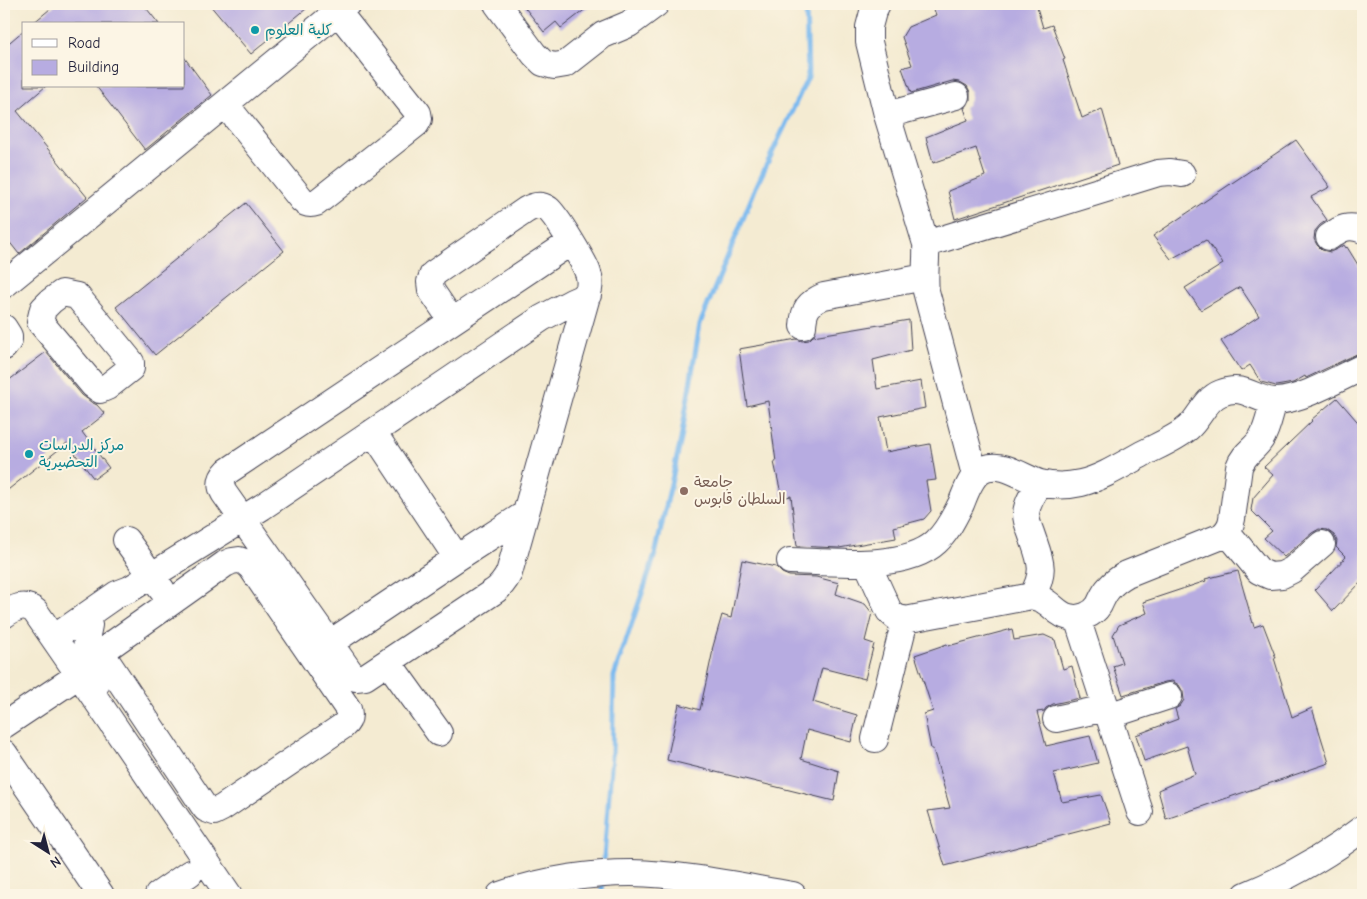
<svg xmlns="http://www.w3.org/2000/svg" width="1367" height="899" viewBox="0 0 1367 899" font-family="'Comic Neue','Playpen Sans Arabic',sans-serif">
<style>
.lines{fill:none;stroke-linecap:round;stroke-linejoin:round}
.stream{stroke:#7cbaef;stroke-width:5}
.building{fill:#b7ace1}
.minor-casing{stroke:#424052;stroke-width:28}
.minor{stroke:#fff;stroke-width:26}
.culture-dot{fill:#0f9aa8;stroke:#fcf5e5;stroke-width:2}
.education-dot{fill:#8d6e63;stroke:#fcf5e5;stroke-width:2}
.labels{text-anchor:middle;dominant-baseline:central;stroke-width:4;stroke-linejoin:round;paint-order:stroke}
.culture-label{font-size:15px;fill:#0d838f;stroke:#fcf5e5;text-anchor:start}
.education-label{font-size:15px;fill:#785e54;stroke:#fcf5e5;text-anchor:start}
</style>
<rect width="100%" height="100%" fill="#fcf5e5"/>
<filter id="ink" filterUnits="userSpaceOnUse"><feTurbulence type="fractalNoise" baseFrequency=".02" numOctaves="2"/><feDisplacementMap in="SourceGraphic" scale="10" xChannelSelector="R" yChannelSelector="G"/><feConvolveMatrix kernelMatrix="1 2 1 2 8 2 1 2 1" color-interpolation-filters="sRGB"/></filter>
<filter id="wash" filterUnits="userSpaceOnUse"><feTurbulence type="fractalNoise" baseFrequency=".0096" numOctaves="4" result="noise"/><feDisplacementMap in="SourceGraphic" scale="20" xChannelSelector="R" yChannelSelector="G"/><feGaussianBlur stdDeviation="1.12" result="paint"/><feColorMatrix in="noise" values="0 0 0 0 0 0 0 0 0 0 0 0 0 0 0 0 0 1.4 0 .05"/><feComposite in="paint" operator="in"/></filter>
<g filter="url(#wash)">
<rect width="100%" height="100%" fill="#f4ebd2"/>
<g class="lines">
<path class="stream" d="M 604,858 L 612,755 L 614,676 L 655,555 L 681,439 L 700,324 L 756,187 L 808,77 L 806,4
M 601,895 L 603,883"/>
</g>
<g id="blocks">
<path class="building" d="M 56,4 L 143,4 L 159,24 L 32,24 Z
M 209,4 L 312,4 L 251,54 Z
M 522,4 L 592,4 L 561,28 L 556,22 L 544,32 Z
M 932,4 L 1036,4 L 1043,28 L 1052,25 L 1065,59 L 1063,60 L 1082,118 L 1102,109 L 1118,165 L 955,219 L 948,191 L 985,176 L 976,148 L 933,163 L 926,137 L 968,120 L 964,108 L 967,106 L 970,100 L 970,92 L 967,86 L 960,82 L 952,81 L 911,93 L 902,68 L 912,65 L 902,37 L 908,27 L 936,15 Z
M 24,30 L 24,86 L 46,86 L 17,111 L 87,197 L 19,254 L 4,235 L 4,47 Z
M 184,57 L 212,95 L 145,150 L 96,86 L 184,86 Z
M 1296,140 L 1330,187 L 1311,197 L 1327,220 L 1320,225 L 1315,231 L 1314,239 L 1317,245 L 1322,250 L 1330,252 L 1337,249 L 1344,245 L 1346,248 L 1347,247 L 1363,273 L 1363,351 L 1306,378 L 1305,376 L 1293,383 L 1276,386 L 1261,382 L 1250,365 L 1241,371 L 1221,341 L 1259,316 L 1240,287 L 1201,310 L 1185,288 L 1223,264 L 1206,240 L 1171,259 L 1153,236 Z
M 246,203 L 284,251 L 155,355 L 116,307 Z
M 909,320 L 911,350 L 873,360 L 877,389 L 921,381 L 925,408 L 880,417 L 886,452 L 930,444 L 936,480 L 926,481 L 931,511 L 924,519 L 894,527 L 896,538 L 839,548 L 797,546 L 791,496 L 782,498 L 774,462 L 776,462 L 768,401 L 747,406 L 739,349 L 797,339 L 802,341 L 809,340 L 813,336 Z
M 46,352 L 82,395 L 91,402 L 97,405 L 105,414 L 82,432 L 109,468 L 94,479 L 67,443 L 4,493 L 4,384 Z
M 1337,398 L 1363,428 L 1363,580 L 1333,611 L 1315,590 L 1346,557 L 1336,547 L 1337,541 L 1334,535 L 1327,530 L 1319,529 L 1312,533 L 1284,557 L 1264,538 L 1272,531 L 1251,510 L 1253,498 L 1273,475 L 1264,467 L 1312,421 L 1311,420 Z
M 742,560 L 776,567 L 782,573 L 789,576 L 816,577 L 839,583 L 836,594 L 865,604 L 872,613 L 865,641 L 874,644 L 865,679 L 822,668 L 813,702 L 857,715 L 851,742 L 807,730 L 801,759 L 839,771 L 834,801 L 667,760 L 679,704 L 700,710 L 713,650 L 712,650 L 722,615 L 731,618 Z
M 1238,571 L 1254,627 L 1263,624 L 1276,658 L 1274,658 L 1292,717 L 1312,708 L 1329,763 L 1166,819 L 1158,790 L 1195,774 L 1187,746 L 1144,761 L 1136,735 L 1178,719 L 1175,709 L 1180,706 L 1184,700 L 1183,692 L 1179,685 L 1172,681 L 1165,682 L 1123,695 L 1113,666 L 1122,663 L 1113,635 L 1119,625 L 1147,613 L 1143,602 L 1206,581 L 1205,579 Z
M 1012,629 L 1014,640 L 1044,635 L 1055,640 L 1063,669 L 1072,666 L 1080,698 L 1053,704 L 1046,708 L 1044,711 L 1037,712 L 1046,746 L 1090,736 L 1098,763 L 1054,773 L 1062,802 L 1101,795 L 1111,823 L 945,866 L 928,811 L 950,808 L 933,749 L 931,749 L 924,714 L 933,711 L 915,655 L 947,644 L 948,646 Z"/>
</g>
</g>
<g filter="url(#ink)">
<use href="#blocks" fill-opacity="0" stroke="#424052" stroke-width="1"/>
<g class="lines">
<defs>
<path id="minor" d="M 497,4 L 534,54 L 543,63 L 554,66 L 566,64 L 603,35 L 629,24 L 656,4
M 877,4 L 873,12 L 869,27 L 869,42 L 887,115 L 926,244 C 927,260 924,275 926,291 L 975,475
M 225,104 L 302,200 C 306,204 310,205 316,203 L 416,124 L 419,119 L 418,113 L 338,12
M 887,115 L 956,96
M 1329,237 C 1341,228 1349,224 1363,230
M 926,244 L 1158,173 L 1170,172 L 1182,174
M 4,285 L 347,4
M 62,293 L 77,296 L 131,362 L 131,368 L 107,387 L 100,390 L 93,385 L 40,322 L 43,309 L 51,301 Z
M 452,321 L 431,290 L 430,282 L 433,274 L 526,210 C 533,206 541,204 548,209 C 556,215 585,263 588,273 C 590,278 590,283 589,289 L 509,573 C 505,581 501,587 493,592 L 365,677 L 356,678 L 350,672 L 224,493 C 219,484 221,478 228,471 L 571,242
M 803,326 C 804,309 808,303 824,296 L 925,277
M 4,328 L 9,336 L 9,340 L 4,347
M 373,432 L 457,558
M 1227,532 L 1259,571 L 1270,576 L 1282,575 L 1292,570 L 1322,544
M 126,540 L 162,590
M 239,560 L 245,562 L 251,567 L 348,709 C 350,716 349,721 343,726 L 222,808 L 214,812 L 206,809 L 203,805 L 106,660 C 104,654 105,649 111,645 L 225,564 L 232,561 Z
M 790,561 C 830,562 905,571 936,542 C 948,531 954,517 961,504 C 966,492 972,472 986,468 C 1004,462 1023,478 1040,483 C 1052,486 1068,486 1081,483 C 1102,478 1122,465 1142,454 C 1157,446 1175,439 1188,428 C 1200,418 1205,399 1221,393 C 1246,383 1254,401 1276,401 C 1302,400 1339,378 1363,367
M 867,563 L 889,611 L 896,617 L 905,620 L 1032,596 C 1037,598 1043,599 1046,602 C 1054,607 1059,615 1069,617 C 1079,620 1093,615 1099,605 C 1102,599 1104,593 1109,588 C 1114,582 1120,578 1127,574 L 1222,536 C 1228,531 1231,526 1232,519 L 1239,467 C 1244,453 1254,450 1261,439 C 1268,428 1270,413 1274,401
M 1032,596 C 1047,570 1040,560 1031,533 C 1029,528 1026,520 1026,514 C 1027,502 1034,492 1041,483
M 4,615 C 14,608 24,602 35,611 L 95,698 L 229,895
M 1077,618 L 1140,812
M 89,625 C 82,653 92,659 96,685
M 54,638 L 117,594 L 130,589 L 262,507 L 542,318 L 572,302 L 588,295
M 330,643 L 457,558 L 525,514
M 388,662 L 439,733
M 1108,716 L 1169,696
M 1056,719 L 1106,708
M 4,725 L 91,667
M 875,739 L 905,620
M 4,753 L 101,895
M 158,895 L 190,873
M 500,895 C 541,881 586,873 631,873 C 685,874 739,886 793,895
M 1246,895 C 1287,878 1327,856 1363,828"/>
</defs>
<use href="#minor" class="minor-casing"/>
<use href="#minor" class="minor"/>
</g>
</g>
<g class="culture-dot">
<circle cx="255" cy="30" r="5"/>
<circle cx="29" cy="454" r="5"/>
</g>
<circle class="education-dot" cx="684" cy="491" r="5"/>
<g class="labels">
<g class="culture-label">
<text x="265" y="30">كلية العلوم</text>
<text x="39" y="445">مركز الدراسات<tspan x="39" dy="17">التحضيرية</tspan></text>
</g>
<g class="education-label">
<text x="694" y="482">جامعة<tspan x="694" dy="17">السلطان قابوس</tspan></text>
</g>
</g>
<rect width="1367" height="899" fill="none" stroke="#fcf5e5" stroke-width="20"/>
<rect x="22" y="22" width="162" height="65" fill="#fcf5e5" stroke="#a5a1a1"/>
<rect x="32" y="39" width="25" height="8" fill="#ffffff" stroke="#a5a1a1"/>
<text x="68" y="48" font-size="15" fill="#22223b">Road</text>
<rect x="32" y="60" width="25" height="15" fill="#b7ace1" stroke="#a5a1a1"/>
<text x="68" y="72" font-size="15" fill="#22223b">Building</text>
<g transform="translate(48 852) rotate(144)" stroke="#fcf5e5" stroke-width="4" paint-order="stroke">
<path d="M0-4L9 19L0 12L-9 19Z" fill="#22223b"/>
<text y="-8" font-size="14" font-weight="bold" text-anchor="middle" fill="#22223b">N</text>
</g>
</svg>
